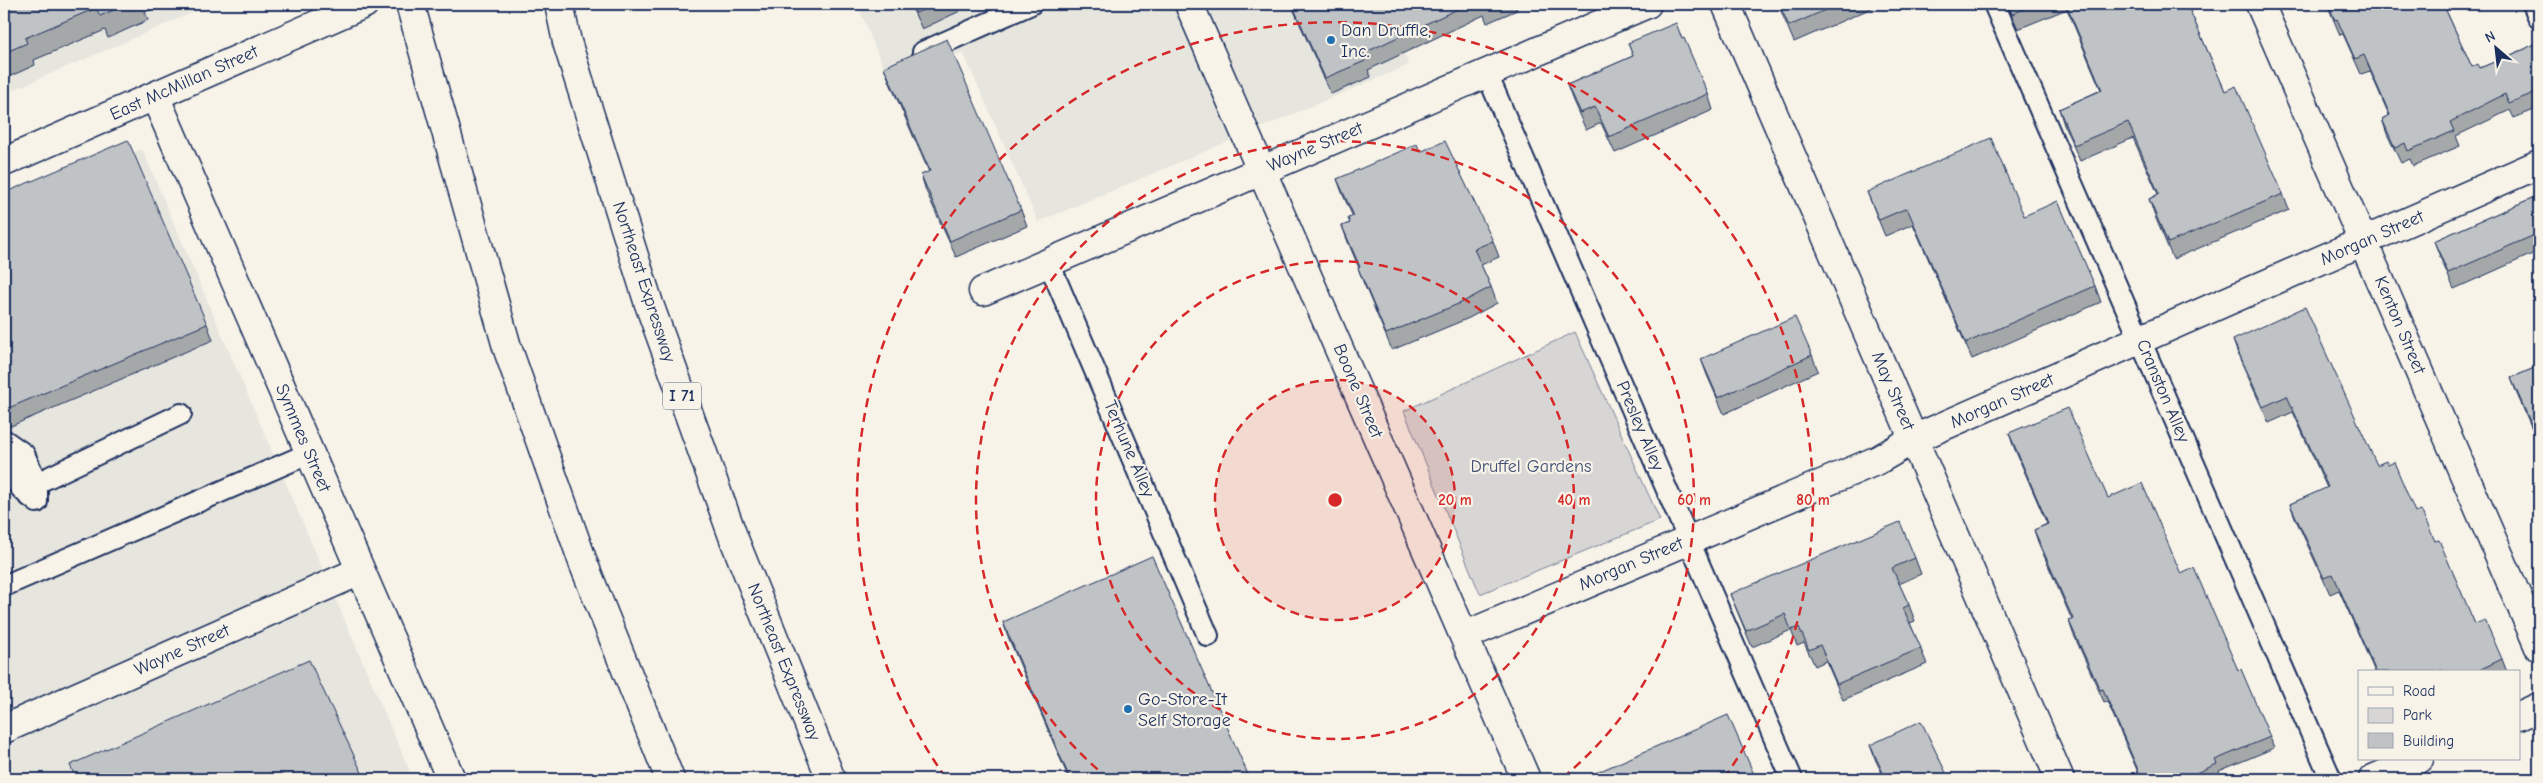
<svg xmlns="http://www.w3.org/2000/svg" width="2543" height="783" viewBox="0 0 2543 783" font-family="'Comic Neue',sans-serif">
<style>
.built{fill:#e6e5de}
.green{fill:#d7d6d4;stroke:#798299}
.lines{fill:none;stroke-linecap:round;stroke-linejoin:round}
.service-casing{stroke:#1b2f5e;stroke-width:24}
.minor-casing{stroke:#1b2f5e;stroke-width:31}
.secondary-casing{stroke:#1b2f5e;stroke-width:31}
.motorway-casing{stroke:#1b2f5e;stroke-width:31}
.service{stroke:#f7f3e8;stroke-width:20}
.minor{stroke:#f7f3e8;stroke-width:28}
.secondary{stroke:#f7f3e8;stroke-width:28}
.motorway{stroke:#f7f3e8;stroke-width:28}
.wall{fill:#a5a8a9;stroke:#1b2f5e}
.building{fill:#c0c3c5;stroke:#1b2f5e}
.ring{fill:none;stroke:#d62828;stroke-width:2.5;stroke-dasharray:9 6}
.poi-dot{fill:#1f6fb2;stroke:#f7f3e8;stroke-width:2}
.labels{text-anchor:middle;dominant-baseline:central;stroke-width:4.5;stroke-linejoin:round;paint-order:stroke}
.shield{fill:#f7f3e8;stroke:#5d6a87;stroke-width:1}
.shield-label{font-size:16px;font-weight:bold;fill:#1b2f5e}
.poi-label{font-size:18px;fill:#1b2f5e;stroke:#f7f3e8;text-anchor:start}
.street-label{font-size:18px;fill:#1b2f5e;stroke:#f7f3e8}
.park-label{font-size:18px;fill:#415076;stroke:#f7f3e8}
.centre{fill:#d62828;stroke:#f7f3e8;stroke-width:2.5}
.ring-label{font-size:15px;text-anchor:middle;font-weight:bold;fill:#d62828;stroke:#f7f3e8;stroke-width:4.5;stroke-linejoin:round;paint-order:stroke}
</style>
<rect width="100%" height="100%" fill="#f7f3e8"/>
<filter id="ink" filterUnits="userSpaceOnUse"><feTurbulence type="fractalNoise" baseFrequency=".02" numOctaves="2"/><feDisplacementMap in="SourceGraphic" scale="10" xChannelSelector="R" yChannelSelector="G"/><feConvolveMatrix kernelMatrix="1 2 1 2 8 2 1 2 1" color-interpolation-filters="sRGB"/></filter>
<g filter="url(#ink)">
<path class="built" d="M 4,4 L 212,4 L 4,94 Z
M 857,4 L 1380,4 L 1409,65 L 1038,222 L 963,52 L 890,83 Z
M 142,149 L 413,779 L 4,779 L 4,208 Z"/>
<path class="green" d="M 1575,332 L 1660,520 L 1480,594 L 1404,411 Z"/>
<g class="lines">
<defs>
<path id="service" d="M 1994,4 L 2331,779
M 2533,4 L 2539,18
M 923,52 L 1031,4
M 1487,74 L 1792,779
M 1049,263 L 1208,636
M 4,440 L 24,454 L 37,483 L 37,502 C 16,487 5,472 9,446
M 37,483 L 181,414
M 4,586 L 310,453"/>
<path id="minor" d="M 1189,4 L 1526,779
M 1726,4 L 2060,779
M 2260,4 L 2539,647
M 155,96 L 451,779
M 983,291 L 1647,4
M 1464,636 L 1878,460 L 1914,439 L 2539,164
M 2519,716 L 2539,707
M 4,729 L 360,571
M 2373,779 L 2419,759"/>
<path id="secondary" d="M 4,162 L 364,4"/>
<path id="motorway" d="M 410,4 L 507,347 L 584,565 L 670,779
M 559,4 L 567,42 L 649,304 L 734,539 L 831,779"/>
</defs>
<use href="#service" class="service-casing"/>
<use href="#minor" class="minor-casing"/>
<use href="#secondary" class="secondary-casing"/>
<use href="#motorway" class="motorway-casing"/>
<use href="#service" class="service"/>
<use href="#minor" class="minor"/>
<use href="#secondary" class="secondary"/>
<use href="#motorway" class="motorway"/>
</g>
<path class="wall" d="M 4,4 L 166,4 L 145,12 L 148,20 L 108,38 L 105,30 L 34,60 L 35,65 L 4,79 Z
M 910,4 L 957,4 L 960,11 L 922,29 Z
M 1291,4 L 1515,4 L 1517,10 L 1487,23 L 1484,15 L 1368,70 L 1371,77 L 1331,94 Z
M 1778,4 L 1881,4 L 1794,42 Z
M 2007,4 L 2187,4 L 2225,91 L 2283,194 L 2289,210 L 2173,259 L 2154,214 L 2149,199 L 2158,194 L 2133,138 L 2080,161 L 2064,125 L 2059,109 L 2101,90 L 2067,9 L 2018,29 Z
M 2327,4 L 2443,4 L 2472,67 L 2480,68 L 2525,49 L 2539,41 L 2539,108 L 2514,118 L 2510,110 L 2456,136 L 2460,146 L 2413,166 L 2410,159 L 2401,163 L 2387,134 L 2382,119 L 2389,115 L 2370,71 L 2361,74 L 2343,34 L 2340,35 Z
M 1682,39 L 1708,94 L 1713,110 L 1615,153 L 1601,123 L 1586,130 L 1573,101 L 1567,85 L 1633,56 L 1628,43 Z
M 884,67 L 1021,210 L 1027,226 L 956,257 L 926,191 L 921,175 L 929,172 L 890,83 Z
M 1420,152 L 1493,241 L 1499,257 L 1481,265 L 1491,287 L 1497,303 L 1469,318 L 1392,350 L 1364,284 L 1358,268 L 1359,268 L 1348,242 L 1342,226 L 1350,223 L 1348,218 L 1353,217 L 1343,195 L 1337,179 Z
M 1867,192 L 2024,216 L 2095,286 L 2101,302 L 1972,359 L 1913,224 L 1885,236 Z
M 4,193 L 207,324 L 213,340 L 4,429 Z
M 2539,195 L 2539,251 L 2454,289 L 2440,257 L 2434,241 Z
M 2233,340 L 2377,465 L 2415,512 L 2435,541 L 2475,624 L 2502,659 L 2507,672 L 2375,672 L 2339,590 L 2330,594 L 2296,520 L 2290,504 L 2327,488 L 2293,412 L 2269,423 L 2239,357 Z
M 1812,355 L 1818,371 L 1724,414 L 1707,375 L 1701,359 Z
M 2539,366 L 2539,445 L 2517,394 L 2511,378 Z
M 2009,433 L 2108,498 L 2181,574 L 2238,670 L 2270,737 L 2274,748 L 2219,771 L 2221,776 L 2213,779 L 2141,779 L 2107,701 L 2104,702 L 2073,633 L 2069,621 L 2072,620 L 2038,542 L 2034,530 L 2047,524 L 2013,445 Z
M 1915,558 L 1921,574 L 1899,584 L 1909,605 L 1915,621 L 1910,623 L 1927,664 L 1843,700 L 1826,661 L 1815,666 L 1804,643 L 1797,646 L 1791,630 L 1752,647 L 1730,594 Z
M 1003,622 L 1250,779 L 1069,779 L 1009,639 Z
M 1870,745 L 1949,779 L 1885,779 L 1876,761 Z"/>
<path class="building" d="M 4,4 L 127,4 L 100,16 L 96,8 L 25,38 L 27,43 L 4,53 Z
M 912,4 L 936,4 L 916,13 Z
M 1292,4 L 1468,4 L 1362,54 L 1365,61 L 1325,78 Z
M 1480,4 L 1487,4 L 1481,6 Z
M 1779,4 L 1839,4 L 1789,26 Z
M 2008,4 L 2036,4 L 2012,14 Z
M 2066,4 L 2187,4 L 2225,91 L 2236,86 L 2283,194 L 2168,243 L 2149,199 L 2159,194 L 2128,122 L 2074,145 L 2059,109 L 2102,90 Z
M 2328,4 L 2443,4 L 2472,67 L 2478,64 L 2480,68 L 2525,49 L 2539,41 L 2539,91 L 2509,103 L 2505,94 L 2450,122 L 2454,131 L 2408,151 L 2405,143 L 2395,148 L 2382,119 L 2390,115 L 2364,55 L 2355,59 L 2337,19 L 2335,20 Z
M 1676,23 L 1682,39 L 1684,38 L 1708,94 L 1609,137 L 1595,107 L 1580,113 L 1567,85 L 1633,56 L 1628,43 Z
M 947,39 L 1021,210 L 950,241 L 921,175 L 930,171 L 884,67 Z
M 1991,138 L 2024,216 L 2058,201 L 2095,286 L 1966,343 L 1907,208 L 1879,220 L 1867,192 Z
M 128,140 L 207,324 L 4,410 L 4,193 Z
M 1445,141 L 1493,241 L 1474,249 L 1491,287 L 1463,302 L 1386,334 L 1358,268 L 1360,267 L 1342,226 L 1350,223 L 1348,218 L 1354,216 L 1337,179 L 1417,144 L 1420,152 Z
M 2539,195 L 2539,233 L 2448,273 L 2434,241 Z
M 2305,307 L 2377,465 L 2386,461 L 2388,465 L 2394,462 L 2415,512 L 2421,510 L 2435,541 L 2439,540 L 2475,624 L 2485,620 L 2502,659 L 2481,669 L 2482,672 L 2442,672 L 2442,670 L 2438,672 L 2376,672 L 2333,574 L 2324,578 L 2290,504 L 2328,487 L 2287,396 L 2263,407 L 2233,340 Z
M 1795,317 L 1812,355 L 1718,398 L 1701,359 Z
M 2539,366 L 2539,442 L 2511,378 Z
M 2068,408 L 2108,498 L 2142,483 L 2181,574 L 2194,568 L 2238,670 L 2241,669 L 2270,737 L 2215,760 L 2217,764 L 2182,779 L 2142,779 L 2103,689 L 2100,690 L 2069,621 L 2073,619 L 2034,530 L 2048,524 L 2009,433 Z
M 1900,522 L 1915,558 L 1892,568 L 1909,605 L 1903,608 L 1921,648 L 1837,684 L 1820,645 L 1809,650 L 1799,627 L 1791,630 L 1785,614 L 1746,631 L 1730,594 Z
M 1152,556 L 1250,779 L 1070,779 L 1003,622 Z
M 309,660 L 365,779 L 76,779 L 70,765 Z
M 1728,715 L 1756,779 L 1582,779 Z
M 1921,721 L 1949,779 L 1886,779 L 1870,745 Z"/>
</g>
<circle cx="1335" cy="500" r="120" fill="#d62828" fill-opacity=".12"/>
<g class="ring">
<circle cx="1335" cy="500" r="120"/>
<circle cx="1335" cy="500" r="239"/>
<path d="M1109 779A359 359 0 1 1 1561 779"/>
<path d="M946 778A478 478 0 1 1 1724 778"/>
</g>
<g class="poi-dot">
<circle cx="1331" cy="40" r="5"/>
<circle cx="1128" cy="709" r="5"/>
</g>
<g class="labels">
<rect class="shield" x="663" y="382.5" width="38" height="27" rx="4"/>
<g class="shield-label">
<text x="682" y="396">I 71</text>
</g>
<g class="poi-label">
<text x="1341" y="30">Dan Druffle,<tspan x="1341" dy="21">Inc.</tspan></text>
<text x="1138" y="699">Go-Store-It<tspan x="1138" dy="21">Self Storage</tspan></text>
</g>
<g class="street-label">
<text transform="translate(184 83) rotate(-24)">East McMillan Street</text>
<text transform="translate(1315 147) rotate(-23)">Wayne Street</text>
<text transform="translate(2372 238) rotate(-24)">Morgan Street</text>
<text transform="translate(644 282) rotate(72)">Northeast Expressway</text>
<text transform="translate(2400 325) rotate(67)">Kenton Street</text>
<text transform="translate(1358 391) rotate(67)">Boone Street</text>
<text transform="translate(1893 391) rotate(67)">May Street</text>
<text transform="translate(2163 391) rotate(67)">Cranston Alley</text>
<text transform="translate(2002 401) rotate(-24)">Morgan Street</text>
<text transform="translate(1640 426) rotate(67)">Presley Alley</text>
<text transform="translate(303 438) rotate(67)">Symmes Street</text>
<text transform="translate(1129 449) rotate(67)">Terhune Alley</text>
<text transform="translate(1631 564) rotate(-23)">Morgan Street</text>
<text transform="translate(182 650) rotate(-24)">Wayne Street</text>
<text transform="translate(784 662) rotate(68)">Northeast Expressway</text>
</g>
<g class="park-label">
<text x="1531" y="466">Druffel Gardens</text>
</g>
</g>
<circle cx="1335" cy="500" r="8" class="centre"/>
<g class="ring-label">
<text x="1455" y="505">20 m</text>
<text x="1574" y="505">40 m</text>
<text x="1694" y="505">60 m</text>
<text x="1813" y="505">80 m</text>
</g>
<rect width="2543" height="783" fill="none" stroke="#f7f3e8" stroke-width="20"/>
<rect x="10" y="10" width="2523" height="763" fill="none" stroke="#1b2f5e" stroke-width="2" filter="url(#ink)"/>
<rect x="2358" y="670" width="162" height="90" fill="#f7f3e8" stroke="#9fa5b1"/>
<rect x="2368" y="687" width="25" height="8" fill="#f7f3e8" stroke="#9fa5b1"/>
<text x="2403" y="696" font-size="15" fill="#1b2f5e">Road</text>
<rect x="2368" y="708" width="25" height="15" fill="#d7d6d4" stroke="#9fa5b1"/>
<text x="2403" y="720" font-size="15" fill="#1b2f5e">Park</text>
<rect x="2368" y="733" width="25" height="15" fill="#c0c3c5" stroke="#9fa5b1"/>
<text x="2403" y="746" font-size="15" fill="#1b2f5e">Building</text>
<g transform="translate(2496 48) rotate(332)" stroke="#f7f3e8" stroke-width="4" paint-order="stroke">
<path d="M0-4L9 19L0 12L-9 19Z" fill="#1b2f5e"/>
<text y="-8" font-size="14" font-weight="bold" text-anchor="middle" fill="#1b2f5e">N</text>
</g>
</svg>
